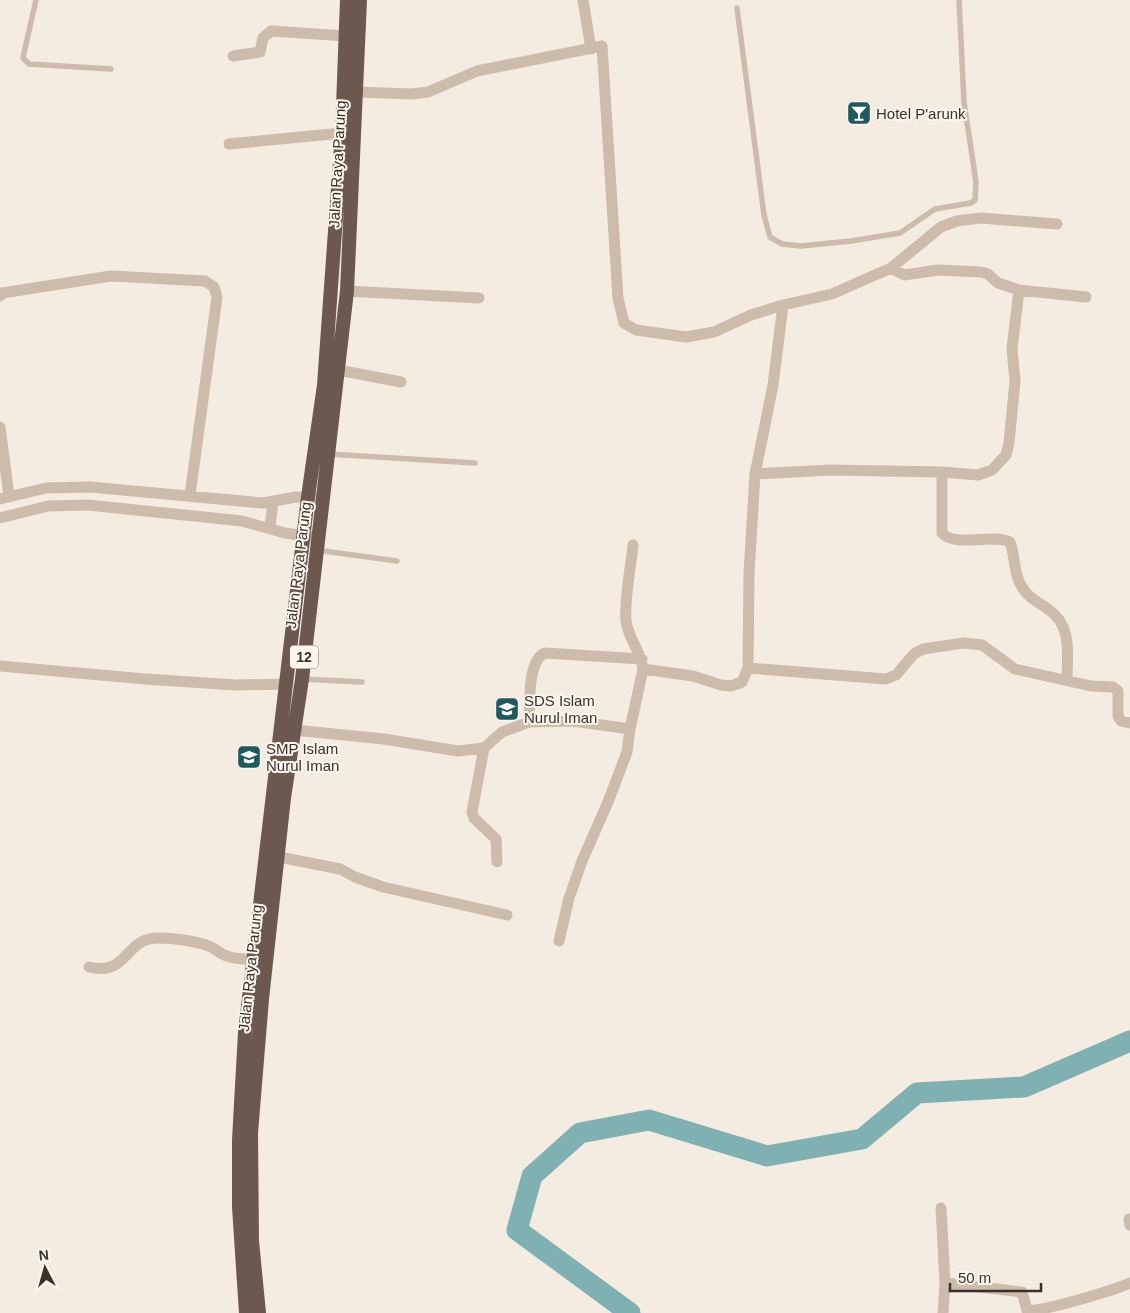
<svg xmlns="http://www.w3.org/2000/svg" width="1130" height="1313" viewBox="0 0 1130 1313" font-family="Arial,sans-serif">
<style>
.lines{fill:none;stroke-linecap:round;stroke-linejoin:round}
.river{stroke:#7fb0b2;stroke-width:21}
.service{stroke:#cdbbac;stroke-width:5.5}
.minor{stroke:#cdbbac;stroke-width:11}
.trunk{stroke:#6c584f;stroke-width:14}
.labels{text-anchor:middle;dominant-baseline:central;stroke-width:4;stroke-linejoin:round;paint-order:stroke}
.shield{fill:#fbf5ee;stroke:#756b66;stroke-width:1}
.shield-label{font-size:14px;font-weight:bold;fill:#3b302b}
.poi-label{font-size:15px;fill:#3b302b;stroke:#fbf5ee;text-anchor:start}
.street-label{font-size:15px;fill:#3b302b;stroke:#fbf5ee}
</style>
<rect width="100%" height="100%" fill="#f4ebe1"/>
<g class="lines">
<path class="river" d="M 630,1313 L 517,1230 L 532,1176 L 580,1133 L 649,1120 L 767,1156 L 862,1139 L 917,1093 L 1024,1087 L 1130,1041"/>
<path class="service" d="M 36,0 L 24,53 L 23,58 L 29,64 L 111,69
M 737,8 L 764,215 L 770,237 L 782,244 L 801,246 L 851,241 L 900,233 L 935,209 L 971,203 L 975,200 L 976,182 L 964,102 L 959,0
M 329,454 L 475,463
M 316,550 L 397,561
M 302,679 L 362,682"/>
<path class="minor" d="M 583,0 L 591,49
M 233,56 L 260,52 L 263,38 L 271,31 L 346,36
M 357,92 L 412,94 L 428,92 L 477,71 L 602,46 L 618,298 L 624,323 L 636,330 L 686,337 L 714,332 L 751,315 L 783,305 L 832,294 L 891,268 L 941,227 L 957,221 L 981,218 L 1057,224
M 229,144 L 342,133
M 891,268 L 904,275 L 938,270 L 981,272 L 988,274 L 998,283 L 1019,290 L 1086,297
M 347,291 L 479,298
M 0,296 L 2,293 L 111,276 L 205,281 L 214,287 L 217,297 L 190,495
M 338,370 L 401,382
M 0,427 L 9,496
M 942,472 L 942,533 C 955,548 993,533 1010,542 C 1016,558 1013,576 1024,590 C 1030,599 1040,603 1048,609 C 1073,626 1067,654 1067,680
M 755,474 L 773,385 L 783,305
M 0,499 L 46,488 L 90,487 L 263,503 L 296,497 L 315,498
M 0,518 L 48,506 L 88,505 L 242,521 L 285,533 L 318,538
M 270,527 L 273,502
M 0,666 L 145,679 L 236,685 L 288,684
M 748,668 L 886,679 L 896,675 L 914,654 L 923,649 L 964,643 L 982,645 L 1015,669 L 1091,686 L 1113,687 L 1118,691 L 1118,716 L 1121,721 L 1130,723
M 643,669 L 693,676 L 721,685 L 731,686 L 742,682 L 748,668 L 749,573 L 755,474 L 830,470 L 942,472 L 978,475 L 992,470 L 1006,455 L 1009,443 L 1015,381 L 1012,349 L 1019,290
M 529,722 C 530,706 527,660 545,653 L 642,659
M 294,730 L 384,739 L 458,751 L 484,748 L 502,732 L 529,722 L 573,721 L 630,729 L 643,669 C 641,651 628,638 626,621 C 624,600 631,567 633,545
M 484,748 L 472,812 L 474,818 L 496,839 L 497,862
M 279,857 L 340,869 L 355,877 L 383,887 L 507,915
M 559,941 L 569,898 L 582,861 L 608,802 L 627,752 L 630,729
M 89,967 C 128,977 124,938 158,938 C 173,938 197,941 211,947 C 216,949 219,953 224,955 C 233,959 244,959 254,960
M 941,1208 L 945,1283 L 1022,1292 L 1027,1310 C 1039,1313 1114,1290 1130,1283
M 1129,1219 L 1130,1225
M 943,1313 L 945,1283"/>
<path class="trunk" d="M 246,1313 L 239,1207 L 239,1140 L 245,1032 L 308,497 L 324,385 L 342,133 L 347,0
M 259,1313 L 252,1241 L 251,1133 L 262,999 L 284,798 L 302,679 L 347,291 L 360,0"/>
</g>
<defs>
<symbol id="bar-square" viewBox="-11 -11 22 22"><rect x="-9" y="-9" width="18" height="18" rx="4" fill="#1f5a5e" stroke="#fbf5ee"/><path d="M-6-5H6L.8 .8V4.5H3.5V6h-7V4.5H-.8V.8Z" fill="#fff"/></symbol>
<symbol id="school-square" viewBox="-11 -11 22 22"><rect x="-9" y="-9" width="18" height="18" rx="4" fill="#1f5a5e" stroke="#fbf5ee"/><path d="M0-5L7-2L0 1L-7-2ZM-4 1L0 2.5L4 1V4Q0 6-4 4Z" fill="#fff"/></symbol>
</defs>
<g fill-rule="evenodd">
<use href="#bar-square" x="845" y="99" width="28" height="28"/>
<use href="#school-square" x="493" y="695" width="28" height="28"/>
<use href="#school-square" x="235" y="743" width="28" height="28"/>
</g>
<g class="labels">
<rect class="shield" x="290" y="645.5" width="28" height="23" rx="4"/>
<g class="shield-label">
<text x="304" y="657">12</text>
</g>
<g class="poi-label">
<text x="876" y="113">Hotel P'arunk</text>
<text x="524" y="700">SDS Islam<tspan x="524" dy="17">Nurul Iman</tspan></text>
<text x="266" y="748">SMP Islam<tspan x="266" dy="17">Nurul Iman</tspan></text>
</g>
<g class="street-label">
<text transform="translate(337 164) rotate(-87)">Jalan Raya Parung</text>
<text transform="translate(298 565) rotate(-83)">Jalan Raya Parung</text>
<text transform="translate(250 968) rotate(-84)">Jalan Raya Parung</text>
</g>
</g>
<g transform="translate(45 1268) rotate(354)" stroke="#fbf5ee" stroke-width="4" paint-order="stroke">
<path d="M0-4L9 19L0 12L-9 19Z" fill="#3b302b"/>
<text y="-8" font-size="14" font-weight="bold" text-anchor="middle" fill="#3b302b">N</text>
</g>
<path d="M950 1283v8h91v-8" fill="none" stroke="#3b302b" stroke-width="2.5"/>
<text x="958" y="1283" font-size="15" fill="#3b302b" stroke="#fbf5ee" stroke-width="4" paint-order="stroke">50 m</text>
</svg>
